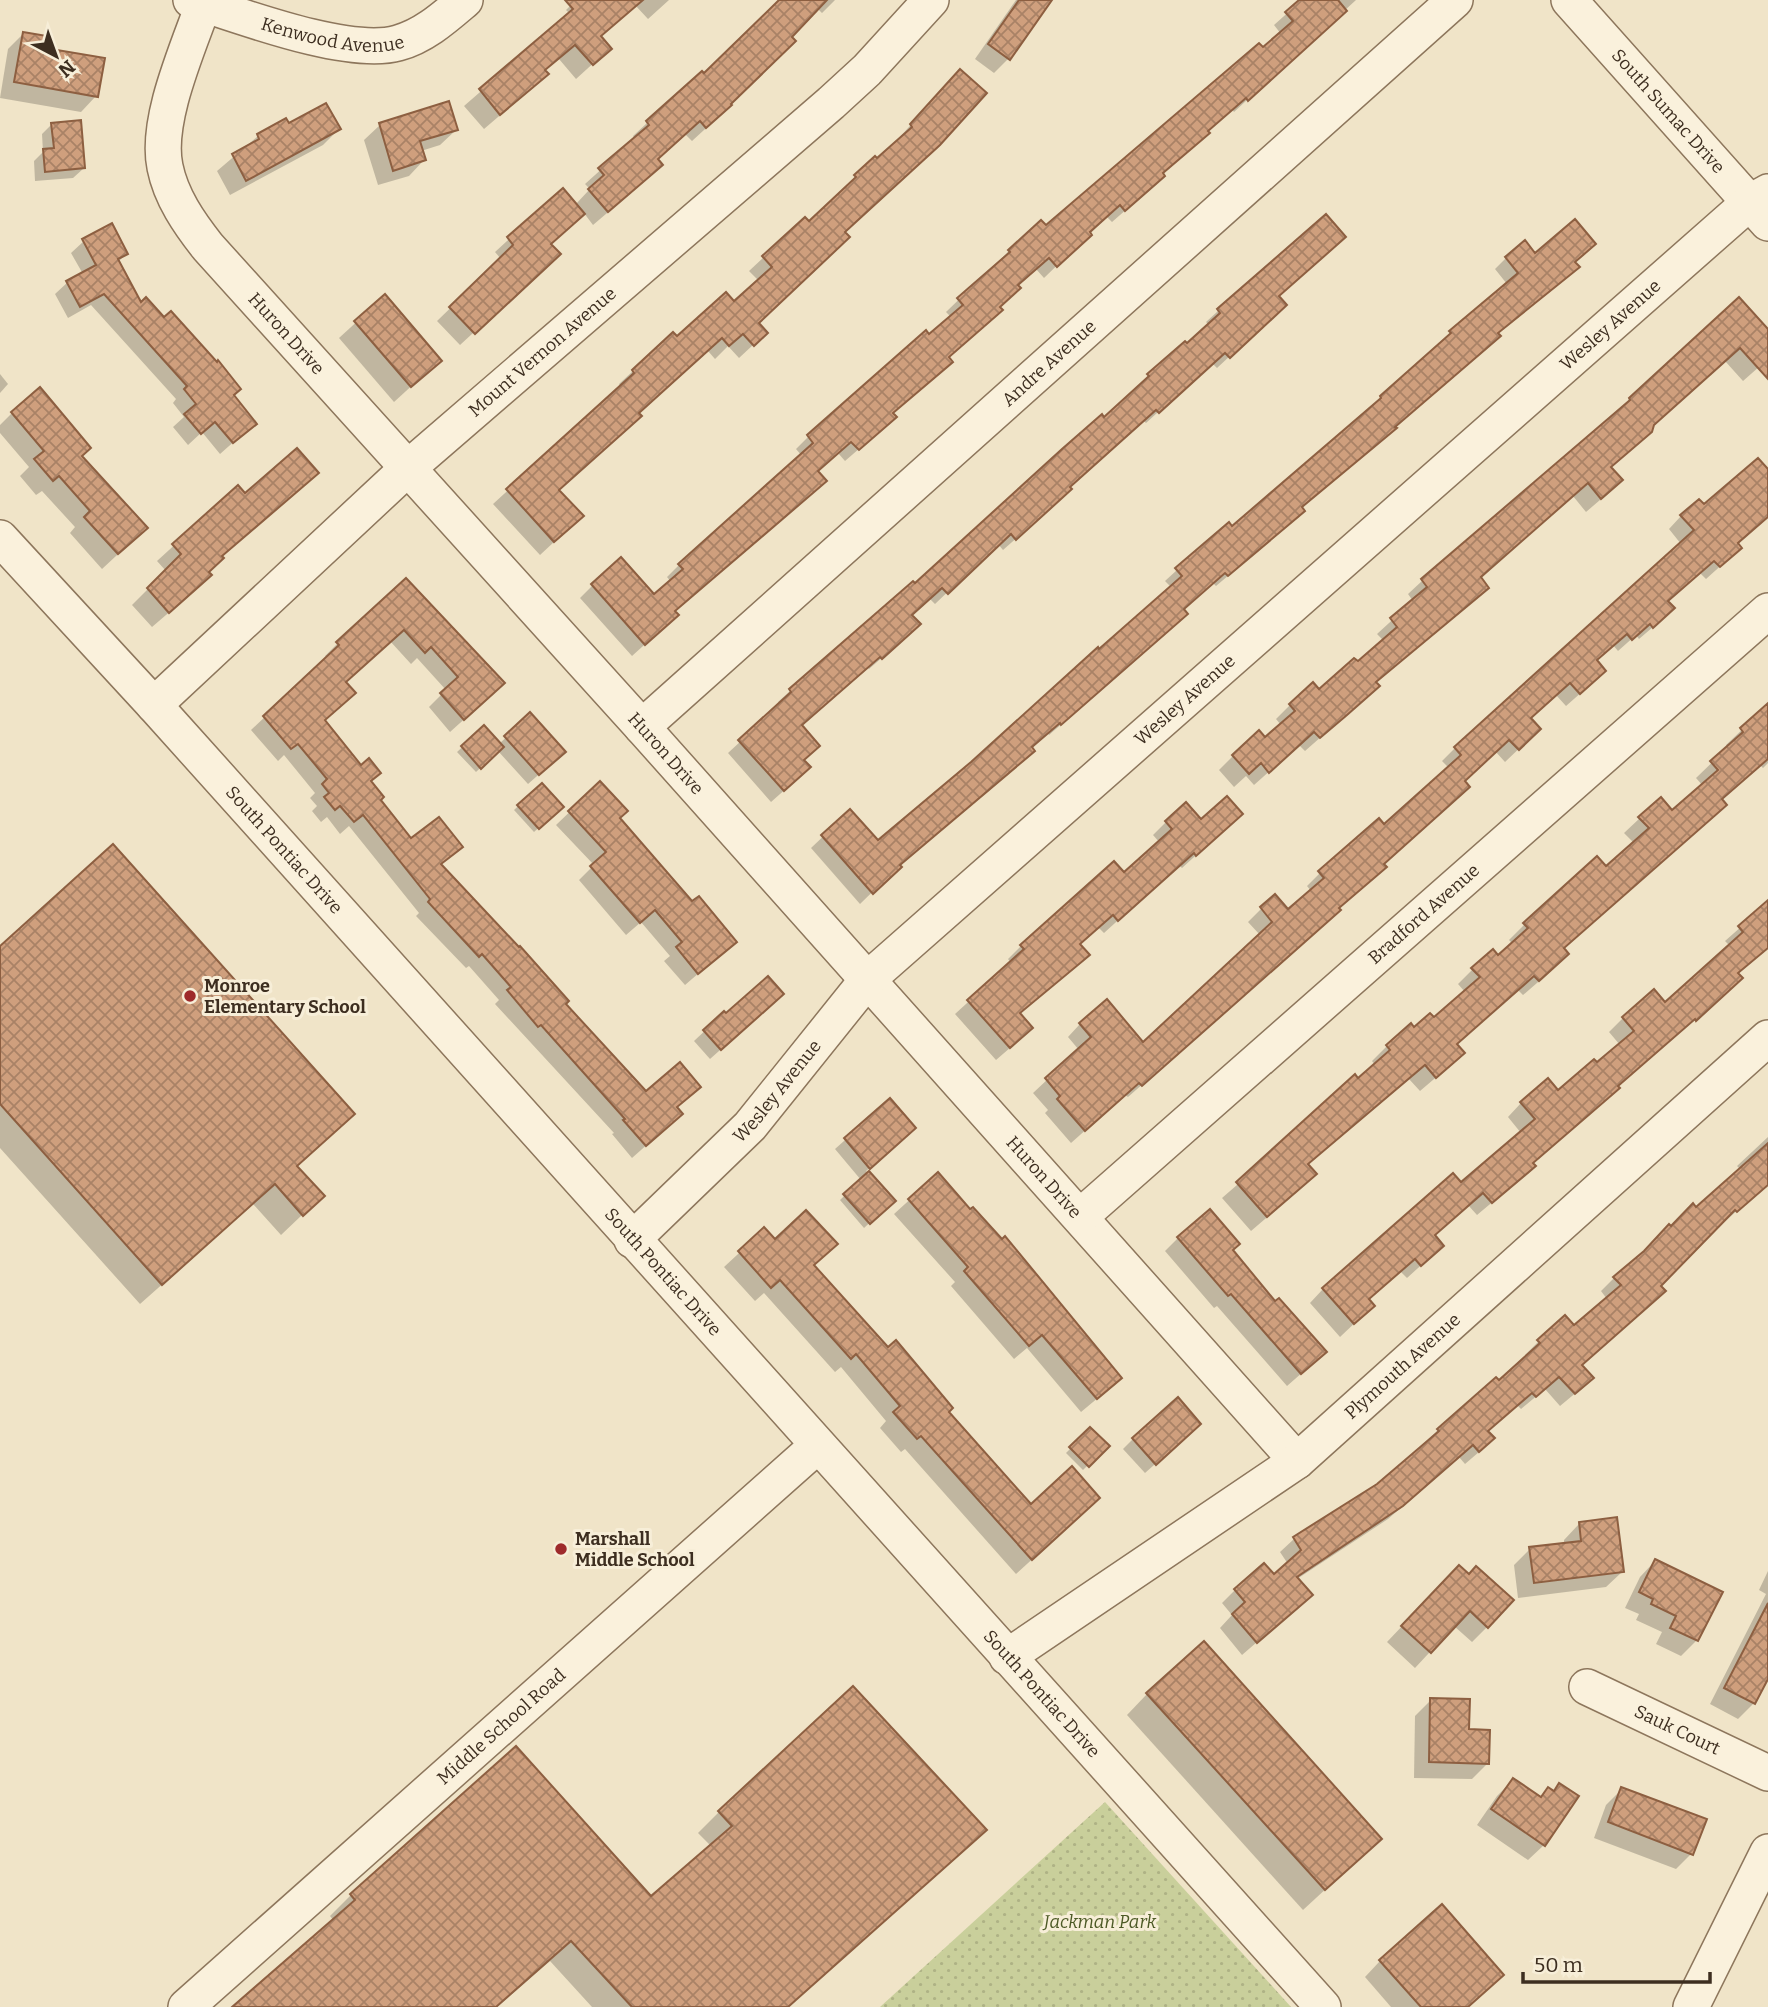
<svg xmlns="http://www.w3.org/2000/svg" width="1768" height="2007" viewBox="0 0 1768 2007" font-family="Bitter,serif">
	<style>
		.grass { fill: url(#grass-dots) }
		.shadow { fill: #0003 }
		.building { fill: url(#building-cross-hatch); stroke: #8d5f41; stroke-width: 2 }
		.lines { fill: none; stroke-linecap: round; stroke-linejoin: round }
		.minor-casing { stroke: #8d765c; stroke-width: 38 }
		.minor { stroke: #faf1dc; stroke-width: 35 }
		.poi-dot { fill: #9e2a2b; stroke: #f7eed8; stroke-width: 2.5 }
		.labels { text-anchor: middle; stroke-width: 6; stroke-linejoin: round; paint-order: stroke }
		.street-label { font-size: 18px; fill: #3d2e20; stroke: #f7eed8 }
		.poi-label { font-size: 18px; font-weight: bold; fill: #3d2e20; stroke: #f7eed8; text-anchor: start }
		.park-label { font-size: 18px; font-style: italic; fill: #4d5a26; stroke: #f7eed8 }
	</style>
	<defs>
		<pattern id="grass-dots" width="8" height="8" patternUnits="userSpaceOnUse" patternTransform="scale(1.75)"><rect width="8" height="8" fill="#c9cf9b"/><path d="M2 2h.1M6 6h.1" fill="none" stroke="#aeb285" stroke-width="1.8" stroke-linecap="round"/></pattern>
		<pattern id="building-cross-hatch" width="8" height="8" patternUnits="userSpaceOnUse" patternTransform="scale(1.75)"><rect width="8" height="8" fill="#cf9f7d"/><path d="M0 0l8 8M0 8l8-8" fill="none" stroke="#a98266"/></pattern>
	</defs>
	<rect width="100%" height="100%" fill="#f0e4c8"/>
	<path class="grass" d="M1105,1802L1291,2007H880Z"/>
	<g class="shadow">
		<path d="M576,0H669L648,19L635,5L600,37L609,49L576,79L559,59L544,71L547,74L531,89L484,129L464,106L570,14L566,10Z"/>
		<path d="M785,0H835L822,13L817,8L716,119L692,141L685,134L656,159L661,165L647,179L593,225L584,213L550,245L545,267L460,345L437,321L501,259L495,252L562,191L575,205L590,189L585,184L635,139L633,136L647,123L702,74L704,76Z"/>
		<path d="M1016,0H1050L1009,58L994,73L975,59Z"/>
		<path d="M1302,0H1356L1234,112L1232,109L1207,132L1195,145L1161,174L1151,188L1112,222L1107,217L1044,278L1036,269L1016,286L891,414L882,429L845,461L838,453L816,472L674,611L664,627L632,656L580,598L592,586L621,560L654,596L671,582L667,577L679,565L802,456L796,449L808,437L926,333L929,336L951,317L946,312L1009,251L1046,228L1262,50L1281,34L1274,25Z"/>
		<path d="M24,33L96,96L81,112L0,98L8,49Z"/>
		<path d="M947,85L757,323L766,333L739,358L728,346L715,359L708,351L637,414L557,491L568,529L540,555L493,504L621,387L619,384L633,371L677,339L734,304L759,281L749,271L805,219L809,223L875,158L877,161L900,141L898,139Z"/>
		<path d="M286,121L288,125L339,129L323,145L230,195L217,171L258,136Z"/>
		<path d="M52,124L84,168L73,178L35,181L34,161L43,152L42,134Z"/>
		<path d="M380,125L456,130L440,145L421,151L424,160L409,176L378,185L364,140Z"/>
		<path d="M1326,217L1278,297L1273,316L1217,368L1212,363L1146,423L1143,420L1068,487L1058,501L1003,550L998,544L935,604L930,599L910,615L907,636L869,669L867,667L801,726L803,760L797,779L771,802L728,753L780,705L778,702L790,691L913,583L915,586L1104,419L1149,375L1187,346L1209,325L1206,322L1218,311Z"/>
		<path d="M84,241L126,254L118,262L140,305L255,423L220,454L202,432L188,445L173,427L184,417L173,403L176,399L91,305L68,318L55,294L68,282L83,274L71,253Z"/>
		<path d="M1535,255L1497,334L1383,439L1300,508L1292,522L1216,586L1213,583L1182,610L1175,625L1049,735L1048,733L1030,748L1021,762L899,866L860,904L811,848L850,811L878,842L972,763L1171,587L1165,581L1177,570L1232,528L1370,409L1441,345L1439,343L1451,332L1507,284L1495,269L1506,258Z"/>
		<path d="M385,296L440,360L394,402L339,338Z"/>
		<path d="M1739,299L1768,332V359L1743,381L1725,361L1652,426L1610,468L1621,480L1607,494L1586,512L1573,496L1479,578L1487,588L1473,601L1375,683L1363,700L1305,751L1299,745L1254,785L1246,776L1234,787L1219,770L1233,756L1259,733L1265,739L1281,725L1276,719L1290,705L1319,691L1384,641L1377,634L1413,601L1408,594L1422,581L1616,414Z"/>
		<path d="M0,374L8,384L0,393Z"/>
		<path d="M12,413L81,456L130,543L102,569L70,533L75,527L42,491L36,495L20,476L29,467L0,433V425Z"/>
		<path d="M1768,471V517L1736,544L1726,561L1706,579L1700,573L1667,602L1660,621L1639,639L1636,635L1618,651L1613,645L1595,661L1591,684L1566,706L1556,695L1529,719L1526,742L1505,762L1495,751L1463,781L1382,864L1372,880L1338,909L1326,923L1128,1097L1125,1095L1071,1143L1045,1113L1048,1110L1033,1093L1079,1050L1068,1037L1080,1024L1143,1044L1260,935L1248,922L1261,909L1275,896L1288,911L1311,891L1307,886L1320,873L1383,826L1449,768L1442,761L1455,748L1681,544L1669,529L1681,516Z"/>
		<path d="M317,473L221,557L194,591L152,627L132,605L166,571L157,561L238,487L245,495Z"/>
		<path d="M406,581L490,696L450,732L429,707L446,690L417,658L411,664L390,641L345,683L323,721L370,782L379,800L411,841L460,847L440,866L646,1094L699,1087L676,1108L668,1126L632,1158L612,1134L614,1133L495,1004L499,1000L469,966L466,968L416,916L419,913L349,826L340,834L327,817L321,822L312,811L317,806L310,798L315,793L284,755L278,761L251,730L327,658L325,656L338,643Z"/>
		<path d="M1768,705V763L1763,768L1760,765L1720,800L1562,949L1552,970L1523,995L1518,990L1456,1045L1447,1068L1420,1091L1409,1079L1307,1165L1300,1189L1251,1231L1222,1198L1375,1065L1372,1061L1387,1046L1434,1020L1465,992L1458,984L1473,969L1498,957L1513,944L1509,940L1525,924L1605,868L1634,843L1624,833L1640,818L1672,813L1703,786L1696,778L1728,747L1726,745Z"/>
		<path d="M530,715L553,762L528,784L498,751L476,772L457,752L484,727L499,744Z"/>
		<path d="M600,783L618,818L692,903L735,942L685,985L664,961L670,956L641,922L626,935L579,880L594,865L556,825Z"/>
		<path d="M541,785L561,807L534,832L514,810Z"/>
		<path d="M1166,822H1201L1227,827L1182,868L1179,865L1104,933L1098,927L1079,945L1087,955L1019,1014L1018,1041L996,1060L955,1014L1011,963L1008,959L1021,946L1114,863L1124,874L1160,843L1153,835Z"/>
		<path d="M1768,903V948L1737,974L1727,992L1616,1087L1532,1164L1520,1179L1477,1215L1468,1205L1433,1236L1428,1259L1407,1278L1400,1271L1368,1300L1359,1319L1340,1337L1310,1303L1323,1289L1461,1184L1521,1133L1508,1117L1521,1103L1558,1093L1597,1065L1620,1045L1609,1032L1623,1018L1654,992L1665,1004L1730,946L1725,941Z"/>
		<path d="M0,949L353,1114L296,1167L322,1196L281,1235L253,1204L140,1304L0,1148Z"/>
		<path d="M772,1004L710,1059L694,1041L724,1013Z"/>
		<path d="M890,1100L904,1138L866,1171L893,1201L864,1228L840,1200L861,1180L835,1149Z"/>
		<path d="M1768,1137V1183L1722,1224L1721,1222L1580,1365L1578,1391L1560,1406L1545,1389L1521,1409L1517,1405L1487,1432L1479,1452L1465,1464L1459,1457L1388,1519L1297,1579L1311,1595L1242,1655L1220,1628L1232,1615L1222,1603L1235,1590L1273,1576L1288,1564L1280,1552L1294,1539L1378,1486L1438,1430L1498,1382L1527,1356L1525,1355L1539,1341L1574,1327L1607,1299L1601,1291L1614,1278L1741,1170L1737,1166Z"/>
		<path d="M938,1174L1105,1392L1081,1412L1027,1348L1014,1359L951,1286L955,1282L894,1214Z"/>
		<path d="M764,1230L775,1241L812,1266L1031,1506L1083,1513L1016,1574L905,1449L901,1452L880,1428L886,1421L841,1367L835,1372L764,1293L755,1301L724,1267Z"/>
		<path d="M1178,1238L1231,1251L1311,1365L1287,1386L1217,1306L1214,1308L1165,1251Z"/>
		<path d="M1090,1429L1107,1446L1083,1470L1066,1453Z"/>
		<path d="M1189,1434L1145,1473L1123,1449L1133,1439Z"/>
		<path d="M1579,1524L1622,1572L1606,1587L1518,1598L1514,1565L1530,1549L1564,1545V1540Z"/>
		<path d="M1655,1561L1697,1640L1681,1656L1656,1644L1662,1632L1636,1620L1639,1614L1625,1608L1640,1577Z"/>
		<path d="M1768,1571V1675L1754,1703L1738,1719L1710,1704L1766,1594L1759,1590Z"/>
		<path d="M1443,1583L1487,1627L1472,1642L1454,1626L1415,1668L1387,1642Z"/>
		<path d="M1147,1694L1380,1839L1303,1910L1127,1715Z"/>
		<path d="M1431,1700L1467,1731L1488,1763L1472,1779L1414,1778L1415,1716Z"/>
		<path d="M516,1749L651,1898L711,1846L698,1833L719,1812L985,1830L788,2007H592L550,1961L497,2007H234L334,1921L330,1916L351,1895Z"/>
		<path d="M1513,1780L1539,1798L1548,1789L1552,1792L1560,1785L1544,1845L1528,1860L1477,1825L1497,1796Z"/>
		<path d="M1622,1789L1691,1854L1676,1869L1594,1838L1606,1805Z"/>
		<path d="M1380,1961L1468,2007H1391L1365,1977Z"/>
	</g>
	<g class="building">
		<path d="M565,0H643L601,36L612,49L593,65L575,45L545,70L549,74L500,115L479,89L573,9Z"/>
		<path d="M779,0H827L792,37L796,41L731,104L732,105L706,128L700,121L658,159L663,165L608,212L588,189L604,175L598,168L649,125L646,121L702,71L704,73Z"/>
		<path d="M1019,0H1052L1010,60L988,44Z"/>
		<path d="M1299,0H1338L1347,11L1248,101L1246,98L1208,131L1210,133L1163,173L1165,176L1125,211L1120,205L1090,232L1092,235L1057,267L1049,258L1018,285L1021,288L1000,307L1003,310L949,357L953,362L893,413L897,417L859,450L851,442L818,471L827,481L675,611L679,615L645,645L591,584L621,557L654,594L683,569L678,564L813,443L807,435L926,330L929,334L963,305L957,298L1010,252L1008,250L1041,220L1046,225L1259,43L1263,47L1293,21L1285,12Z"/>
		<path d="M23,32L47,36L45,48L105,58L98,97L14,82Z"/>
		<path d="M960,69L987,93L940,145L845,232L850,237L759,323L768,333L754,346L743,334L729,346L722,338L639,413L642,416L559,490L584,516L554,542L506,489L634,373L632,370L673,332L677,336L726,292L734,301L772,267L762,256L805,217L809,221L856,177L854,175L875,156L877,158L912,127L910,124Z"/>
		<path d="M449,101L458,130L420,141L426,160L393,171L379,123Z"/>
		<path d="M326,103L341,129L246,181L232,154L259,139L257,134L286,118L289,123Z"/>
		<path d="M81,120L85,168L45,172L43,149L54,148L51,123Z"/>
		<path d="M563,188L585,214L551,244L561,254L475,334L449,307L513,245L507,237Z"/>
		<path d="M1326,214L1346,237L1279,296L1287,305L1230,358L1225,353L1159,413L1156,410L1070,487L1072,489L1016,540L1011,534L948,594L942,588L912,615L921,624L882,659L880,657L802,725L820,746L804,760L811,767L784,791L738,740L791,692L789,689L913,581L915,583L1062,449L1102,414L1104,417L1149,376L1147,374L1185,341L1187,343L1220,313L1217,309Z"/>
		<path d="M1575,219L1596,244L1575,262L1580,267L1498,333L1501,336L1395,427L1397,428L1302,507L1305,511L1228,576L1225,573L1184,609L1188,614L1061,725L1060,723L1032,747L1035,751L900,865L902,867L873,894L821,835L850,809L878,840L971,762L1098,647L1099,649L1182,576L1175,568L1229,522L1232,526L1381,398L1380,396L1451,333L1449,331L1518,273L1505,257L1525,240L1535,253Z"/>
		<path d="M112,223L128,254L118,259L141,302L146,297L164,317L171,311L217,362L218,360L241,389L234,395L257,424L233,443L215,422L201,434L184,414L196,404L184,389L187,386L104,294L80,307L66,281L96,265L82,239Z"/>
		<path d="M385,294L442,361L411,387L354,321Z"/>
		<path d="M1739,297L1768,329V379L1740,348L1654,425L1652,432L1611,467L1623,480L1601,499L1588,483L1481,577L1489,588L1376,682L1380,686L1347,715L1320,738L1314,732L1269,773L1261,763L1249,774L1232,755L1259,730L1265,737L1295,711L1289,704L1313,682L1319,689L1354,658L1358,661L1397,627L1390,618L1427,587L1421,579L1630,400L1629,398Z"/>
		<path d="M40,387L91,448L82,456L148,528L118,554L84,517L90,511L59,476L53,481L34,459L44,451L11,412Z"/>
		<path d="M297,448L319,473L222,556L224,558L209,572L212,575L169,613L147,588L181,554L172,544L238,485L245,493Z"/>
		<path d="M1758,458L1768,469V517L1738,543L1742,548L1720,567L1714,561L1668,601L1675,608L1653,628L1650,624L1632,640L1627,634L1597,660L1606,671L1580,694L1570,683L1531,718L1541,729L1519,750L1509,740L1465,781L1470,787L1384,864L1387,867L1339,908L1341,910L1142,1086L1139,1083L1085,1131L1057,1099L1060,1096L1045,1078L1091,1037L1079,1023L1107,999L1143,1042L1272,922L1260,907L1275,894L1288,909L1324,878L1318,871L1379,818L1384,824L1461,755L1454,747L1694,530L1680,515L1699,499L1704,504Z"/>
		<path d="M406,578L505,683L464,720L440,693L458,677L431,647L425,653L404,630L346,682L356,693L325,720L361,765L369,758L381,773L371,781L384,797L381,800L411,838L439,817L463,847L441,864L519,947L520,946L569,1001L566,1004L646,1091L680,1062L701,1087L677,1107L683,1114L646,1146L623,1120L625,1119L541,1025L538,1027L507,990L511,987L482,954L479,957L428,902L430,899L363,815L354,822L340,806L335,810L324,797L329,793L322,784L327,779L298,744L291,749L263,716L339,645L336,642Z"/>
		<path d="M1768,703V759L1722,799L1727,805L1564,948L1569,954L1539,981L1534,976L1457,1044L1465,1053L1436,1078L1425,1065L1308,1164L1317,1174L1267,1217L1236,1182L1355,1074L1358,1078L1390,1050L1386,1045L1411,1023L1414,1027L1430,1013L1434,1017L1480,977L1471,968L1493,949L1498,955L1528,928L1523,923L1597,856L1606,866L1649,828L1638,817L1661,797L1672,810L1718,770L1710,761L1743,732L1740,728Z"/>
		<path d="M530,712L566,752L539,775L504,736Z"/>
		<path d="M484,725L504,747L481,769L461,746Z"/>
		<path d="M600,781L628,811L620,818L692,901L699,896L737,942L698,974L676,947L682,942L655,910L640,923L590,866L606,852L568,811Z"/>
		<path d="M542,783L564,807L539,829L517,805Z"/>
		<path d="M1227,796L1243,814L1196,856L1194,853L1118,921L1113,915L1080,944L1090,955L1020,1013L1033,1028L1010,1048L967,1000L1024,949L1020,945L1114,861L1124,872L1172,829L1165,821L1186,802L1201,819Z"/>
		<path d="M113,844L355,1114L297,1166L325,1196L303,1216L275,1184L162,1285L0,1104V946Z"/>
		<path d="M1768,900V948L1738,973L1743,978L1696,1021L1695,1019L1618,1086L1620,1088L1533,1163L1536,1166L1492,1203L1483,1193L1435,1235L1444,1246L1421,1266L1415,1259L1369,1299L1375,1306L1354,1324L1322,1288L1453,1173L1461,1182L1535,1119L1520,1102L1548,1078L1558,1090L1594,1059L1597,1062L1634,1031L1622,1017L1654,989L1665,1002L1743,932L1738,926Z"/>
		<path d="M768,976L784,994L721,1050L703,1030L724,1011L726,1013Z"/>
		<path d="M890,1098L916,1128L870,1169L844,1138Z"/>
		<path d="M1768,1143V1185L1737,1212L1735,1210L1661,1286L1666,1291L1582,1365L1594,1378L1575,1394L1559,1377L1536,1397L1532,1393L1488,1431L1495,1438L1479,1452L1473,1445L1403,1506L1297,1577L1313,1595L1257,1643L1232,1614L1245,1602L1234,1589L1264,1563L1274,1574L1301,1550L1293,1537L1377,1484L1439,1431L1437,1429L1496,1377L1499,1380L1540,1343L1537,1340L1565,1315L1574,1325L1621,1285L1613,1277L1644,1251L1669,1224L1671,1226L1693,1203L1696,1207Z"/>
		<path d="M869,1171L896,1201L870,1224L843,1194Z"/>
		<path d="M938,1172L970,1209L973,1207L1002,1239L1005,1236L1122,1378L1097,1399L1042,1335L1029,1346L964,1271L968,1267L908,1199Z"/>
		<path d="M1210,1209L1240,1244L1233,1250L1275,1301L1279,1298L1327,1352L1301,1374L1231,1294L1228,1296L1177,1237Z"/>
		<path d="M806,1210L838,1244L814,1265L888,1347L896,1340L953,1408L949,1412L1031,1504L1072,1466L1100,1498L1032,1560L921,1436L917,1439L893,1412L900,1406L856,1354L851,1359L780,1280L771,1288L738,1251L764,1227L775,1239Z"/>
		<path d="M1178,1397L1201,1424L1156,1465L1132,1438Z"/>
		<path d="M1090,1427L1110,1446L1089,1467L1069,1447Z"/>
		<path d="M1617,1517L1624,1572L1534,1583L1529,1547L1581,1541L1579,1522Z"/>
		<path d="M1655,1559L1723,1592L1698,1641L1670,1628L1676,1616L1651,1604L1653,1599L1639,1592Z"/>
		<path d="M1459,1565L1469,1574L1476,1566L1514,1600L1488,1628L1470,1611L1431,1653L1401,1626Z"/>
		<path d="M1768,1603V1679L1755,1704L1724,1688Z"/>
		<path d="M1204,1641L1382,1839L1325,1890L1146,1693Z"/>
		<path d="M853,1686L987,1830L788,2007H632L571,1941L496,2007H232L355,1900L350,1894L516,1746L651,1896L732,1826L718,1811Z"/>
		<path d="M1430,1698L1470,1699L1469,1729L1490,1730L1489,1764L1429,1762Z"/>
		<path d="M1513,1778L1541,1797L1548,1787L1554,1791L1559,1783L1579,1796L1545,1846L1491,1809Z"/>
		<path d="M1621,1787L1707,1819L1693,1855L1608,1822Z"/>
		<path d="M1442,1904L1504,1975L1468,2007H1421L1379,1960Z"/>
	</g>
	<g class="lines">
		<g class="minor-casing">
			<g id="minor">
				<path id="s1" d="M191,0C241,16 349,57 398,43C424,36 445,17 465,0"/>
				<path id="s2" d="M205,0C189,46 155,120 165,167C171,197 189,223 208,247L642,727L1297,1461"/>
				<path id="s3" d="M1569,0L1768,223"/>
				<path id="s4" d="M0,538L154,705L1323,2007"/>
				<path id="s5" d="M154,705L408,468L831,103L867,70L931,0"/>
				<path id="s6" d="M642,727L1455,0"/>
				<path id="s7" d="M1081,1216L1768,611"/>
				<path id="s8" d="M632,1240L750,1126L868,979L1750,202L1768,192"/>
				<path id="s9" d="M1007,1657L1297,1461L1768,1038"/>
				<path id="s10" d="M1587,1687L1768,1773"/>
				<path id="s11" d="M186,2007L817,1446"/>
				<path d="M1691,2007L1768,1852"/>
			</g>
		</g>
		<use href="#minor" class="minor"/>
	</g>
	<g class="poi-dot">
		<circle cx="190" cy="996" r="7"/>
		<circle cx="561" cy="1549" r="7"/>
	</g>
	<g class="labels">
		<g class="street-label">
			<text dy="6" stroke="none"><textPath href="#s1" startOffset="147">Kenwood Avenue</textPath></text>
			<text dy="6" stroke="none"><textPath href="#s3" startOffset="149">South Sumac Drive</textPath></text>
			<text dy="6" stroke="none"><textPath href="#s8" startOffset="1342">Wesley Avenue</textPath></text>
			<text dy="6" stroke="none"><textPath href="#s2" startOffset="382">Huron Drive</textPath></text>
			<text dy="6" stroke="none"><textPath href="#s5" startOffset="525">Mount Vernon Avenue</textPath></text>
			<text dy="6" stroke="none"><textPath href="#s6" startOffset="546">Andre Avenue</textPath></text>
			<text dy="6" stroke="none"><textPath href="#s8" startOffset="775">Wesley Avenue</textPath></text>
			<text dy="6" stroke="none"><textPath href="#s2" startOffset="948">Huron Drive</textPath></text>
			<text dy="6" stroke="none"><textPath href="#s4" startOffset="422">South Pontiac Drive</textPath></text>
			<text dy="6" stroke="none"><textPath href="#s7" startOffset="457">Bradford Avenue</textPath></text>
			<text dy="6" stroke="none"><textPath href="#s8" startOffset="208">Wesley Avenue</textPath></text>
			<text dy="6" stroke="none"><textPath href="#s2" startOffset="1516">Huron Drive</textPath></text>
			<text dy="6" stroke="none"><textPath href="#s4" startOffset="989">South Pontiac Drive</textPath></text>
			<text dy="6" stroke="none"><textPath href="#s9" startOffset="492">Plymouth Avenue</textPath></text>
			<text dy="6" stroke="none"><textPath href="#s4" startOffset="1556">South Pontiac Drive</textPath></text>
			<text dy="6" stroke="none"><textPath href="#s11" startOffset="422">Middle School Road</textPath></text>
			<text dy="6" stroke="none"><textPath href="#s10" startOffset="100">Sauk Court</textPath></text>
		</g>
		<g class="poi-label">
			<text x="204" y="992">Monroe<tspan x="204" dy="21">Elementary School</tspan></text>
			<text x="575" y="1545">Marshall<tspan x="575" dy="21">Middle School</tspan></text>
		</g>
		<g class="park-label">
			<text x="1100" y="1928">Jackman Park</text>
		</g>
	</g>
	<g transform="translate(56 56) rotate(139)" stroke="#f7eed8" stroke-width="5" paint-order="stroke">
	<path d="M0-5L12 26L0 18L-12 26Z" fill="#3d2e20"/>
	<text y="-10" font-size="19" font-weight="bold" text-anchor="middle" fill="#3d2e20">N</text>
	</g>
	<path d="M1523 1972v10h187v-10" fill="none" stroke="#3d2e20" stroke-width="3.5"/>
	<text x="1534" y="1972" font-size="21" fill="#3d2e20" stroke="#f7eed8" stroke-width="5" paint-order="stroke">50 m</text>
</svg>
